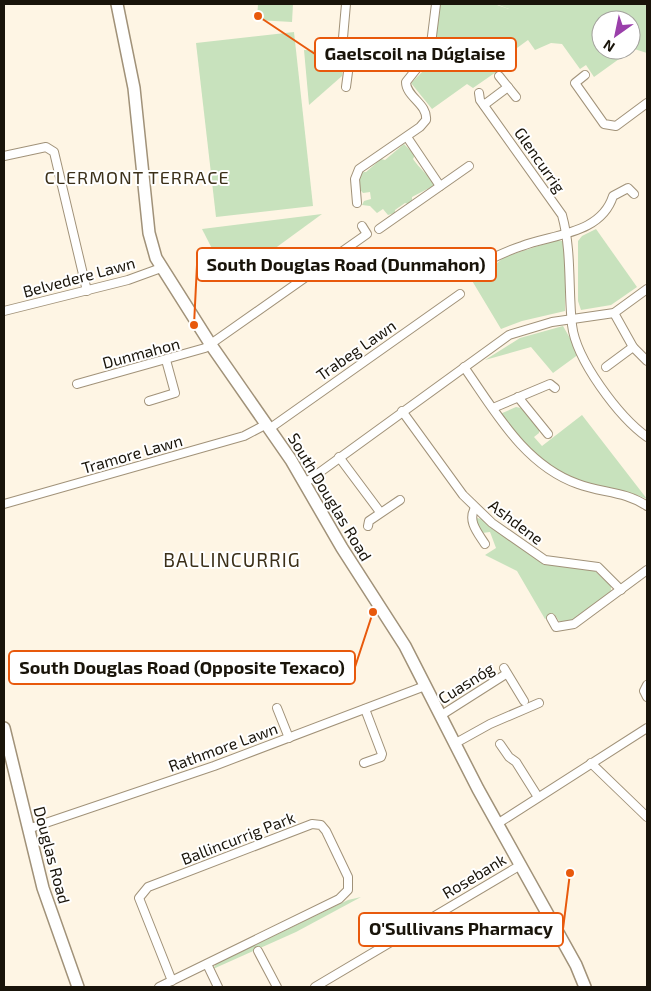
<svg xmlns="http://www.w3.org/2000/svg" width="651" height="991" viewBox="0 0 651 991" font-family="'Exo 2',sans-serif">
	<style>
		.green { fill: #c8e2bd }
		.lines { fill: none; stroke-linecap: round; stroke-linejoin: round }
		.street-casing { stroke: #a19279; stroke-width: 10 }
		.secondary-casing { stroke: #a19279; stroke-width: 14 }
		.street { stroke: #fff; stroke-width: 8 }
		.secondary { stroke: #fff; stroke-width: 11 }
		.labels { text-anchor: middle; stroke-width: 4; stroke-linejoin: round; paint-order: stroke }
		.street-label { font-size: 16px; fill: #19140a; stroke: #fff }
		.neighbourhood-label { font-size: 18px; letter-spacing: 1px; fill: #3c3019; stroke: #fff }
		.quarter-label { font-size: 19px; letter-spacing: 1px; fill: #3c3019; stroke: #fff }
		.leader { fill: none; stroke: #e8590c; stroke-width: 2 }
		.callout-dot { fill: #e8590c; stroke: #fff; stroke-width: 2 }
		.callout { fill: #fff; stroke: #e8590c; stroke-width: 2 }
		.callout-label { font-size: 18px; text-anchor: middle; font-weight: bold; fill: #19140a }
	</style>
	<rect width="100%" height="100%" fill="#fef5e4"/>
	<g class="green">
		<path d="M258,4H293L292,22L257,20Z"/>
		<path d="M440,4H494L509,9L496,4H647V53L631,48V20H601V50H626V54L594,77L586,65L580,69L562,44L551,43L535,50L528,40L495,64L499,70L473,88L467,84L432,109L411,83L425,69L435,51Z"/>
		<path d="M294,32L313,206L216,217L196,43Z"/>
		<path d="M304,50L335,51L338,53L343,69L342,76L309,105Z"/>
		<path d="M404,144L415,155L413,159C420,169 427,174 433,182V186L412,197V201L408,204L405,203L395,210V213L388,215L383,209L377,213L370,206L362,205L364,201L371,199L370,192L363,193C357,187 359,179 362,172H366L381,159L385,160Z"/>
		<path d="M322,214L229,282L202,229Z"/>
		<path d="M596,229L637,287L611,305L581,310L578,301V241L582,236Z"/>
		<path d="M557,240L562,241L565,246V311L522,321L501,329L471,279L461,270L465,267L470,274L479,273L486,278L496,272L495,265L504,257Z"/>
		<path d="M563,326L579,354L553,373L531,347L485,360L520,338Z"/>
		<path d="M516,407L521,408L539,430V433L534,437L542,446L582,415L647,499C627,490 608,488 587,483C552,475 522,441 500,414Z"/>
		<path d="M477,518L482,519L543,563L595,571L611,586V591L568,623L559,621L554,614L545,619L517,571L485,555L496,548L490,532L482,533L476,522Z"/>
		<path d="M361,897L296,932L213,969L216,964L348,900Z"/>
	</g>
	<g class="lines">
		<g class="street-casing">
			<g id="street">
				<path d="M346,4L342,49L348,72L346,87"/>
				<path d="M585,75L575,83L604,124L616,126L647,103"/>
				<path d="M499,76L516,97"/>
				<path d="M479,93L480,100L562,215C572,251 568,288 572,325C576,360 619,417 647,437"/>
				<path d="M484,105L508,87"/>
				<path d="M407,137L440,186"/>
				<path d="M4,156L46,147L54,152L87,291"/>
				<path d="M357,203L355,179L359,169L420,127L426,120C428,104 406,97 406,82L430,52L436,4"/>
				<path d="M379,229L469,166"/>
				<path d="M469,271C486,261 503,252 522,246C554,234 601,234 613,196L628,188L634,194"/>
				<path d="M4,311L128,280L161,268"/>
				<path d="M614,313L633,347L647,361"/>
				<path d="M464,367C495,411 524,465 578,484C602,493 625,491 647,506"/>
				<path d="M606,367L633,347"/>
				<path d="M77,384L205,348L367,234L362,226"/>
				<path d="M518,397L548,434"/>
				<path d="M149,401L175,393L166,360"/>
				<path d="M493,408L550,384L555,388"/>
				<path d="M402,411L463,495L492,523L545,560L598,567L621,590"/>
				<path d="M269,429L460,294"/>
				<path d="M339,457L380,512"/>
				<path d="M305,483L509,335L552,322L614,313L647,289"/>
				<path d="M4,504L244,436L265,425"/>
				<path d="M475,508C467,521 478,533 485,544"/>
				<path d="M368,526L369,521L400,500"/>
				<path d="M551,618L556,627L574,624L647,570"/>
				<path d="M504,668L524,701"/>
				<path d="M647,685L644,691L647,697"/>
				<path d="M277,708L289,738"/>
				<path d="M440,716L506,674"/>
				<path d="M454,744L490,724L539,703"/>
				<path d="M500,744L509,757L516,762L538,797"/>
				<path d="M364,763L381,757L382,754L365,709"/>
				<path d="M591,763L647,817"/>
				<path d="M497,824L647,728"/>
				<path d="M28,829L214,766L425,686"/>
				<path d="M258,951L277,987"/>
				<path d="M207,964L218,987"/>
				<path d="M159,987L339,899L348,890V877L326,831L321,825L312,824L148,887L139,898L172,981"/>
				<path d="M315,987L519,866"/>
			</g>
		</g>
		<g class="secondary-casing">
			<g id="secondary">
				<path d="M117,4L134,88L149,233L156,258L211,345L291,460L342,548L405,646L478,789L576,965L585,987"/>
				<path d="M4,728L43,888L78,987"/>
			</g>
		</g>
		<use href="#street" class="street"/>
		<use href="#secondary" class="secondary"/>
	</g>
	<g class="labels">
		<g class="street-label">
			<text transform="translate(540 160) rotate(55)" y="6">Glencurrig</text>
			<text transform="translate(79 277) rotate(-15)" y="6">Belvedere Lawn</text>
			<text transform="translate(356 350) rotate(-35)" y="6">Trabeg Lawn</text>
			<text transform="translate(141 353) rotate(-15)" y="6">Dunmahon</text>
			<text transform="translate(132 454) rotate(-16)" y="6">Tramore Lawn</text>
			<text transform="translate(330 497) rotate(59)" y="6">South Douglas Road</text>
			<text transform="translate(516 522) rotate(37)" y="6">Ashdene</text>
			<text transform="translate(466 683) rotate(-32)" y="6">Cuasnóg</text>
			<text transform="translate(223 747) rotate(-20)" y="6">Rathmore Lawn</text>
			<text transform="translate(238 838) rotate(-21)" y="6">Ballincurrig Park</text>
			<text transform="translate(52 855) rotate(75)" y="6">Douglas Road</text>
			<text transform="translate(474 876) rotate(-31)" y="6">Rosebank</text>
		</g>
		<g class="neighbourhood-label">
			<text x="137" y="184">CLERMONT TERRACE</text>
		</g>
		<g class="quarter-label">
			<text x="232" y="567">BALLINCURRIG</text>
		</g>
	</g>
	<path class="leader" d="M258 16L315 54M194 325L197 265M373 612L355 667M570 873L563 929"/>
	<g class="callout-dot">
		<circle cx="258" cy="16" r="5"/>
		<circle cx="194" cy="325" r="5"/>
		<circle cx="373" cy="612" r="5"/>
		<circle cx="570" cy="873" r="5"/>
	</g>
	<g class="callout">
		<rect x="315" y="38" width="201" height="33" rx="5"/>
		<rect x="197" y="248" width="299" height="33" rx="5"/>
		<rect x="9" y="651" width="346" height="33" rx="5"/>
		<rect x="359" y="913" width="204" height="33" rx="5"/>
	</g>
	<g class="callout-label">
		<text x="415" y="60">Gaelscoil na Dúglaise</text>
		<text x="346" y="271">South Douglas Road (Dunmahon)</text>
		<text x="182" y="674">South Douglas Road (Opposite Texaco)</text>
		<text x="461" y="935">O'Sullivans Pharmacy</text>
	</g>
	<rect width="651" height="991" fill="none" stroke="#19140a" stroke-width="10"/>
	<g transform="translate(616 35) rotate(213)"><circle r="24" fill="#ffffff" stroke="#a3a19d"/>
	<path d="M0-4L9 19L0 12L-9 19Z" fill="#9a3faa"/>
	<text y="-8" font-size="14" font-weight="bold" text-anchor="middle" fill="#19140a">N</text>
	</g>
</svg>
